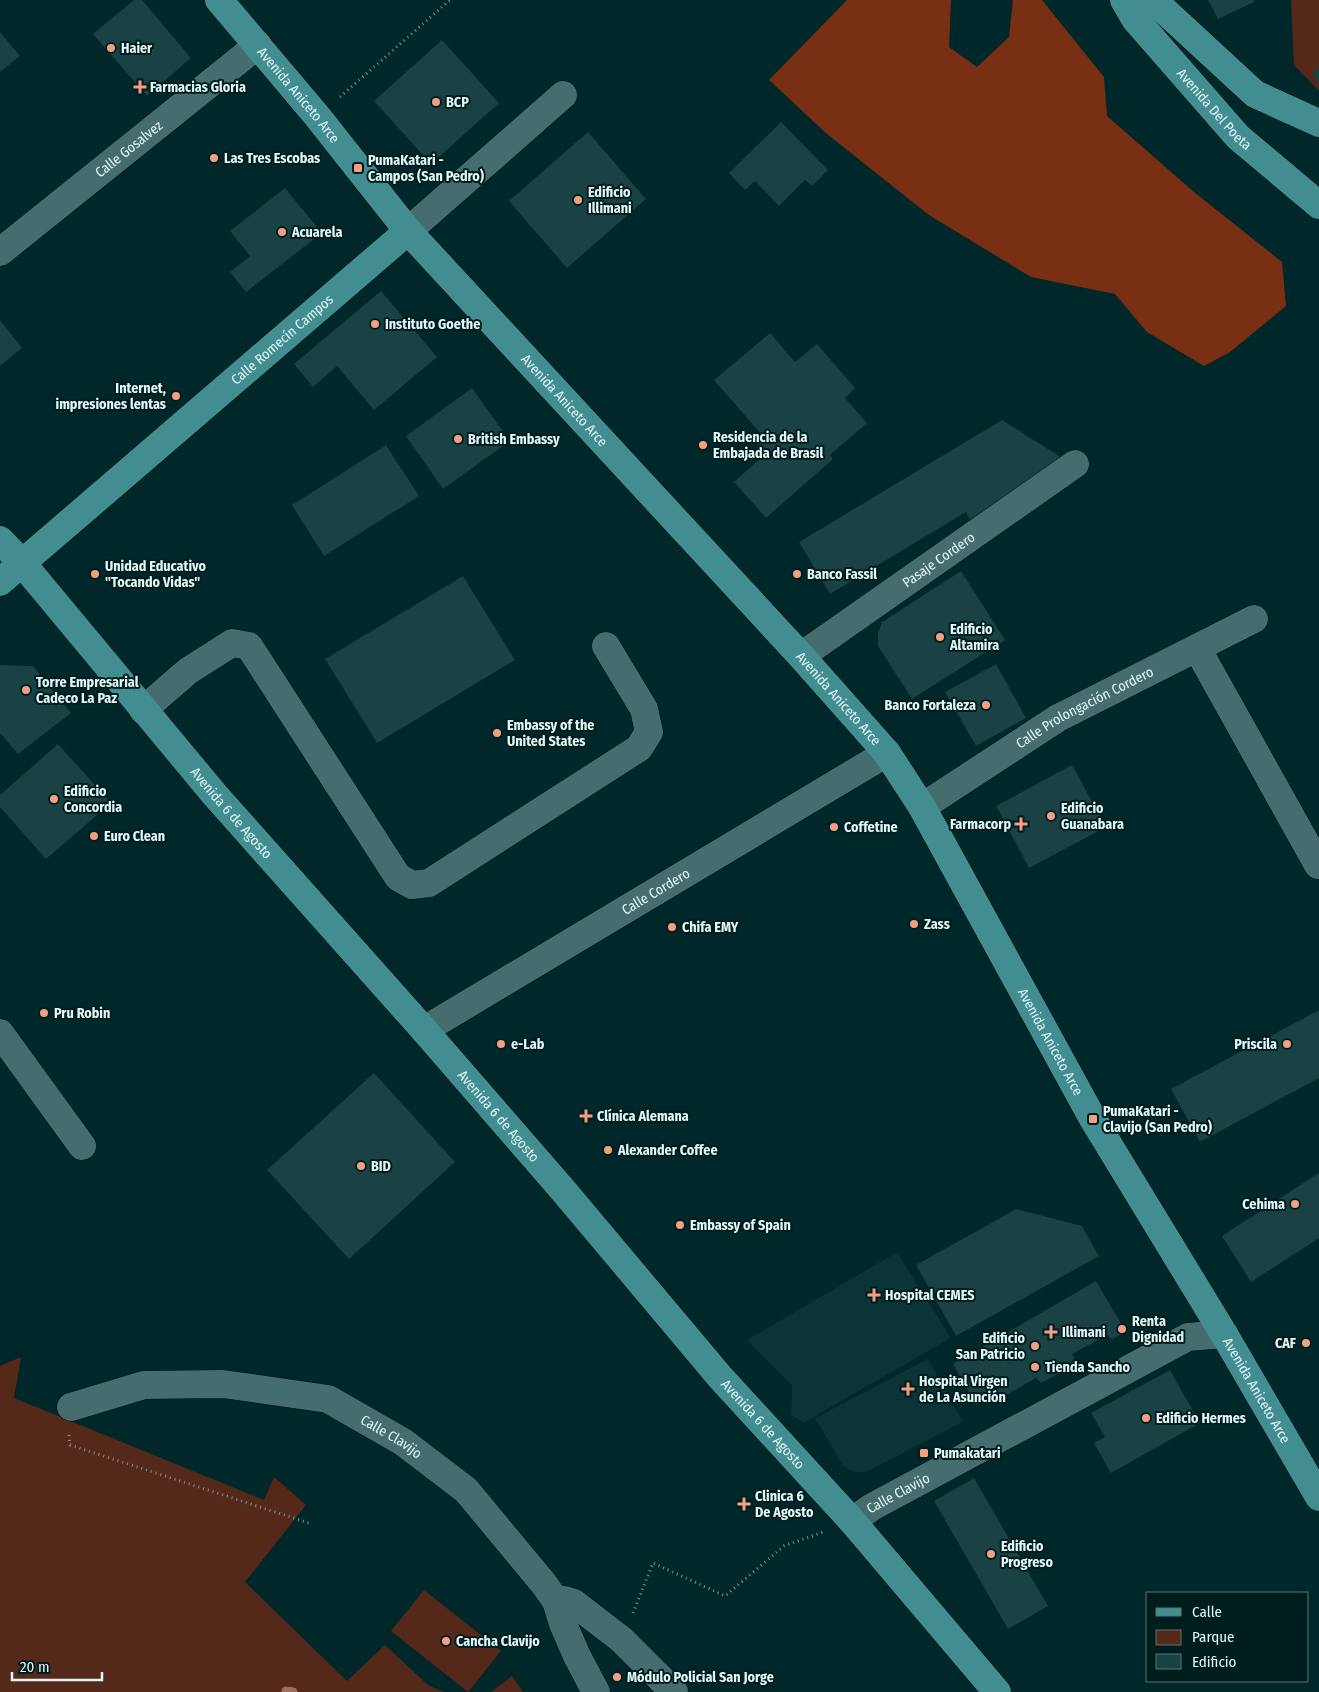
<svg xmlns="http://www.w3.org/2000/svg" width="1319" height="1692" viewBox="0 0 1319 1692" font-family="'Fira Sans Condensed',sans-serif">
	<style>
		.built { fill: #0b3436 }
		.green { fill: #542919 }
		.forest { fill: #792f14 }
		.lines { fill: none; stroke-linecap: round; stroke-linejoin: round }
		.stream { stroke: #9d705d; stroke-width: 9 }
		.building { fill: #1a4143 }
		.minor-casing { stroke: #000e0f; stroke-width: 29 }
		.major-casing { stroke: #000e0f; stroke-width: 29 }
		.path { stroke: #779596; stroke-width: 3; stroke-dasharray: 1 4; stroke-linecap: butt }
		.minor { stroke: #456d6e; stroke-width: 28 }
		.major { stroke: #418d90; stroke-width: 28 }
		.poi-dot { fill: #f39f83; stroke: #001d1e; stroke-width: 2 }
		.labels { text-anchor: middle; stroke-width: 4; stroke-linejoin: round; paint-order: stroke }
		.poi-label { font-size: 14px; font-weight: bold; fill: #e2f8f8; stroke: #001d1e; text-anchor: start }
		.street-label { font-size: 14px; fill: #e2f8f8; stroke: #001d1e }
	</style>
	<rect width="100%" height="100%" fill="#002729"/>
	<g class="built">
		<path d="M897,1252L951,1338L803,1423L791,1414L792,1386L747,1340Z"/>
		<path d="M928,1359L963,1422L866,1472H854L843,1466L815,1418Z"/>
	</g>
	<g class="green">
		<path d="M1291,0H1319V91L1294,65Z"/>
		<path d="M21,1357L14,1398L264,1500L274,1477L306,1505L245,1582L347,1681L385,1645L428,1685L444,1692H0V1366Z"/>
		<path d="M424,1590L501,1651L468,1692L391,1631Z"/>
		<path d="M512,1676L523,1692H491Z"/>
	</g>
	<path class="forest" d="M847,0H951L949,47L977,67L1009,37L1013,0H1042L1104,77L1107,116L1194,192L1282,262L1286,306L1230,352L1204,366L1147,332L1115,294L1031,277L929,215L827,134L769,80Z"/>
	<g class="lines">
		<path class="stream" d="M286,1691L293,1692"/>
	</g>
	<g class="building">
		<path d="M134,0H142L191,58L147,96L93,34Z"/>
		<path d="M1208,0H1253L1254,2L1218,19Z"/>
		<path d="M0,32L20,56L0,72Z"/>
		<path d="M442,40L499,103L431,164L374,101Z"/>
		<path d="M1319,68V83L1312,73Z"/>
		<path d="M781,122L828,170L812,186L805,180L779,206L755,181L745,190L729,173Z"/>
		<path d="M588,132L646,199L567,268L509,201Z"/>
		<path d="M285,188L322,233L246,292L230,272L250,256L230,231Z"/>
		<path d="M381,291L437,357L374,410L337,366L313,387L294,364Z"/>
		<path d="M0,320L22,348L0,366Z"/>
		<path d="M770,333L795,362L817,344L855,388L845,398L867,423L830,455L833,459L766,518L734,482L765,454L758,449L757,440L761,434L714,380Z"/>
		<path d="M472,388L510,441L443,489L406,436Z"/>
		<path d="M1002,420L1070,463L971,522L966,512L830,594L799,542Z"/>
		<path d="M386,445L419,496L324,556L292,505Z"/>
		<path d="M961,571L1005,640L912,699L878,646V633L882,622Z"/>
		<path d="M463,576L515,660L377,743L325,659Z"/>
		<path d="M996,664L1026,718L976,746L945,692Z"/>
		<path d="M0,665L33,666L71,713L18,754L0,733Z"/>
		<path d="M58,744L111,803L46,859L0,807V795Z"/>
		<path d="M1072,765L1106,827L1029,868L996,806Z"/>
		<path d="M1319,1010V1078L1200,1142L1171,1089Z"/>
		<path d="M374,1073L455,1162L349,1259L267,1170Z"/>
		<path d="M1319,1173V1238L1251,1282L1222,1236Z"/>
		<path d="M1016,1209L1082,1226L1099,1256L956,1336L916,1265Z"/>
		<path d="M1096,1281L1126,1332L1112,1339L1107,1335L1072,1354L1078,1363L1041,1383L1036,1378L991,1404L988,1399L976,1405L953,1364Z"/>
		<path d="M1170,1370L1200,1423L1111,1473L1094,1443L1105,1437L1091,1413Z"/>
		<path d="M974,1478L1048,1606L1008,1629L934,1501Z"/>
	</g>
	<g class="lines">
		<g class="minor-casing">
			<g id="minor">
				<path d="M408,231L563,95"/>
				<path id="s1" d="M0,252L258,45"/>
				<path d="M1197,648L1318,865"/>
				<path id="s2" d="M801,656L1075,464"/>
				<path d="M143,710L188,671L232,643L249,646L398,877L412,885L429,883L639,748L649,732L644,709L606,646"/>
				<path id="s3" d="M922,807L1058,718L1254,619"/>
				<path id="s4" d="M424,1030L887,753"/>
				<path d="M0,1033L82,1146"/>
				<path id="s5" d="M71,1407L144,1385L223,1384L328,1399L403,1442L466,1490L544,1584L556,1601L563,1624L577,1656L596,1692"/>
				<path id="s6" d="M852,1521L872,1507L1188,1337L1224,1334"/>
				<path d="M556,1601L564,1600L574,1603L622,1640L674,1692"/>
			</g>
		</g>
		<g class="major-casing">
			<g id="major">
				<path id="s7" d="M219,0L317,116L408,231L801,656L887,753L922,807L1093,1119L1224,1334L1319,1497"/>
				<path id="s8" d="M1124,0L1135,19L1238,137L1319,205"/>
				<path d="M1153,0L1255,94L1319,123"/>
				<path id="s9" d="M0,540L22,563L215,795L424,1030L562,1189L720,1377L852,1521L997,1692"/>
				<path id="s10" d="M0,582L408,231"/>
			</g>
		</g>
		<g class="path">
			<path d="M340,97L450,0"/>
			<path d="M69,1435L70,1445L312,1524"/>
			<path d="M633,1613L653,1563L725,1596L784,1546L823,1532"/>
		</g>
		<use href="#minor" class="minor"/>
		<use href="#major" class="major"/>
	</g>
	<g class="poi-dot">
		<circle cx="111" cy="48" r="5"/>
		<path d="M137.5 79.5h5v5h5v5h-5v5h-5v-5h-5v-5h5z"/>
		<circle cx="436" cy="102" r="5"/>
		<circle cx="214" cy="158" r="5"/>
		<rect x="353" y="163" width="10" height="10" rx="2.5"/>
		<circle cx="578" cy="200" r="5"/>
		<circle cx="282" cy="232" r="5"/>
		<circle cx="375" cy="324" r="5"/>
		<circle cx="176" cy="396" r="5"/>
		<circle cx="458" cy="439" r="5"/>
		<circle cx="703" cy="445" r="5"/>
		<circle cx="95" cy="574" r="5"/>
		<circle cx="797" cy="574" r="5"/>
		<circle cx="940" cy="637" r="5"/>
		<circle cx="26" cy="690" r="5"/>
		<circle cx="986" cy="705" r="5"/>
		<circle cx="497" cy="733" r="5"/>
		<circle cx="54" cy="799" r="5"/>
		<circle cx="1051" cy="816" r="5"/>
		<path d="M1018.5 816.5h5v5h5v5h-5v5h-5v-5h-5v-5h5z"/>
		<circle cx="834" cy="827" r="5"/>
		<circle cx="94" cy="836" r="5"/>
		<circle cx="914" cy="924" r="5"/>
		<circle cx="672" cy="927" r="5"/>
		<circle cx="44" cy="1013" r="5"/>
		<circle cx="501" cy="1044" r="5"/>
		<circle cx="1287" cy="1044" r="5"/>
		<path d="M583.5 1108.5h5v5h5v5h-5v5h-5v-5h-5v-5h5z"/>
		<rect x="1088" y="1114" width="10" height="10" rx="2.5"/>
		<circle cx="608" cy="1150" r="5"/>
		<circle cx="361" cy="1166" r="5"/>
		<circle cx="1295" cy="1204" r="5"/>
		<circle cx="680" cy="1225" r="5"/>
		<path d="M871.5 1287.5h5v5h5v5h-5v5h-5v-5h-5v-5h5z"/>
		<circle cx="1122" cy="1329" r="5"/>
		<path d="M1048.5 1324.5h5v5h5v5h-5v5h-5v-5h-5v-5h5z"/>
		<circle cx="1306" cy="1343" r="5"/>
		<circle cx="1035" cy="1346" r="5"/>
		<circle cx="1035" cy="1367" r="5"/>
		<path d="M905.5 1381.5h5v5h5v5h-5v5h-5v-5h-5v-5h5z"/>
		<circle cx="1146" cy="1418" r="5"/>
		<rect x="919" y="1448" width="10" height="10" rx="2.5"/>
		<path d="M741.5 1496.5h5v5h5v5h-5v5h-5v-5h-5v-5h5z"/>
		<circle cx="991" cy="1554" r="5"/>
		<circle cx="446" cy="1641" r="5"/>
		<circle cx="617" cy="1677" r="5"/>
	</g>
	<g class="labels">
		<g class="poi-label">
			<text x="121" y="53">Haier</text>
			<text x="150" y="92">Farmacias Gloria</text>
			<text x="446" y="107">BCP</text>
			<text x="224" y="163">Las Tres Escobas</text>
			<text x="368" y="165">PumaKatari -<tspan x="368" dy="16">Campos (San Pedro)</tspan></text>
			<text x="588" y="197">Edificio<tspan x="588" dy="16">Illimani</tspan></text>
			<text x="292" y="237">Acuarela</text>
			<text x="385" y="329">Instituto Goethe</text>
			<text x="166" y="393" text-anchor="end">Internet,<tspan x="166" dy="16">impresiones lentas</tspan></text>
			<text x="713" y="442">Residencia de la<tspan x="713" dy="16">Embajada de Brasil</tspan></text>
			<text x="468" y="444">British Embassy</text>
			<text x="105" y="571">Unidad Educativo<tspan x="105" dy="16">"Tocando Vidas"</tspan></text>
			<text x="807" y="579">Banco Fassil</text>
			<text x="950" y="634">Edificio<tspan x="950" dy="16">Altamira</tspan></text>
			<text x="36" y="687">Torre Empresarial<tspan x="36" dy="16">Cadeco La Paz</tspan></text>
			<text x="976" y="710" text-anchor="end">Banco Fortaleza</text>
			<text x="507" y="730">Embassy of the<tspan x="507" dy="16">United States</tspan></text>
			<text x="64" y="796">Edificio<tspan x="64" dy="16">Concordia</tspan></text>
			<text x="1061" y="813">Edificio<tspan x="1061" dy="16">Guanabara</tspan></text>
			<text x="1011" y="829" text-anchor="end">Farmacorp</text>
			<text x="844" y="832">Coffetine</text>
			<text x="104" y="841">Euro Clean</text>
			<text x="924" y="929">Zass</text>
			<text x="682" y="932">Chifa EMY</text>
			<text x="54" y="1018">Pru Robin</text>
			<text x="511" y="1049">e-Lab</text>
			<text x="1277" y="1049" text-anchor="end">Priscila</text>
			<text x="1103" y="1116">PumaKatari -<tspan x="1103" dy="16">Clavijo (San Pedro)</tspan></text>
			<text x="597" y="1121">Clínica Alemana</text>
			<text x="618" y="1155">Alexander Coffee</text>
			<text x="371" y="1171">BID</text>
			<text x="1285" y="1209" text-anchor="end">Cehima</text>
			<text x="690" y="1230">Embassy of Spain</text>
			<text x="885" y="1300">Hospital CEMES</text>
			<text x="1132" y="1326">Renta<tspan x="1132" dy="16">Dignidad</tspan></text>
			<text x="1062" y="1337">Illimani</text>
			<text x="1025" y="1343" text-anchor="end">Edificio<tspan x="1025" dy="16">San Patricio</tspan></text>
			<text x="1296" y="1348" text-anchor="end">CAF</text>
			<text x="1045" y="1372">Tienda Sancho</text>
			<text x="919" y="1386">Hospital Virgen<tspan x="919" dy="16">de La Asunción</tspan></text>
			<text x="1156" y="1423">Edificio Hermes</text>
			<text x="934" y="1458">Pumakatari</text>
			<text x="755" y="1501">Clinica 6<tspan x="755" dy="16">De Agosto</tspan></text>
			<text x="1001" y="1551">Edificio<tspan x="1001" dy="16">Progreso</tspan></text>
			<text x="456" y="1646">Cancha Clavijo</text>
			<text x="627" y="1682">Módulo Policial San Jorge</text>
		</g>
		<g class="street-label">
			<text dy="5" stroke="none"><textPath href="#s7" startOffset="124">Avenida Aniceto Arce</textPath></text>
			<text dy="5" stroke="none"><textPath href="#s8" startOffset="142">Avenida Del Poeta</textPath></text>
			<text dy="5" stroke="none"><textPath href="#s1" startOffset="165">Calle Gosalvez</textPath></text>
			<text dy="5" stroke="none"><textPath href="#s10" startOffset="372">Calle Romecín Campos</textPath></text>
			<text dy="5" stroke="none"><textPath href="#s7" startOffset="529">Avenida Aniceto Arce</textPath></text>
			<text dy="5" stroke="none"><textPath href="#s2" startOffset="168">Pasaje Cordero</textPath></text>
			<text dy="5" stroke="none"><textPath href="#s7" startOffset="934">Avenida Aniceto Arce</textPath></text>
			<text dy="5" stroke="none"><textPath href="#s3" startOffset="191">Calle Prolongación Cordero</textPath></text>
			<text dy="5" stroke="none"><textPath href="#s9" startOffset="358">Avenida 6 de Agosto</textPath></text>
			<text dy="5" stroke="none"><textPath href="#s4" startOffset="270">Calle Cordero</textPath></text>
			<text dy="5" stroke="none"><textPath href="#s7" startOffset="1339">Avenida Aniceto Arce</textPath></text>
			<text dy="5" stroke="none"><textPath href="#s9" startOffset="762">Avenida 6 de Agosto</textPath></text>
			<text dy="5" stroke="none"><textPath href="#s7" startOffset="1744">Avenida Aniceto Arce</textPath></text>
			<text dy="5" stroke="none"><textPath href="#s9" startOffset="1168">Avenida 6 de Agosto</textPath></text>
			<text dy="5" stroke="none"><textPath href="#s5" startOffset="335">Calle Clavijo</textPath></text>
			<text dy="5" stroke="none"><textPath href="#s6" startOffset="54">Calle Clavijo</textPath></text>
		</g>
	</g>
	<rect x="1146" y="1592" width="162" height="90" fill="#001d1e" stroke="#5a7575"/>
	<rect x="1156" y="1608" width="25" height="8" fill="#418d90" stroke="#5a7575"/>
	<text x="1192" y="1617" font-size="15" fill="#e2f8f8">Calle</text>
	<rect x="1156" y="1630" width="25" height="15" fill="#542919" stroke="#5a7575"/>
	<text x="1192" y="1642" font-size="15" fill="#e2f8f8">Parque</text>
	<rect x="1156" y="1654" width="25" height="15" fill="#1a4143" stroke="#5a7575"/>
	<text x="1192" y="1667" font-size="15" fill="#e2f8f8">Edificio</text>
	<path d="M12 1672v8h90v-8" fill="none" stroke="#e2f8f8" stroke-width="2.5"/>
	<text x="20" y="1672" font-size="15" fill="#e2f8f8" stroke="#001d1e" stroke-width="4" paint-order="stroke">20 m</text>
</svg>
